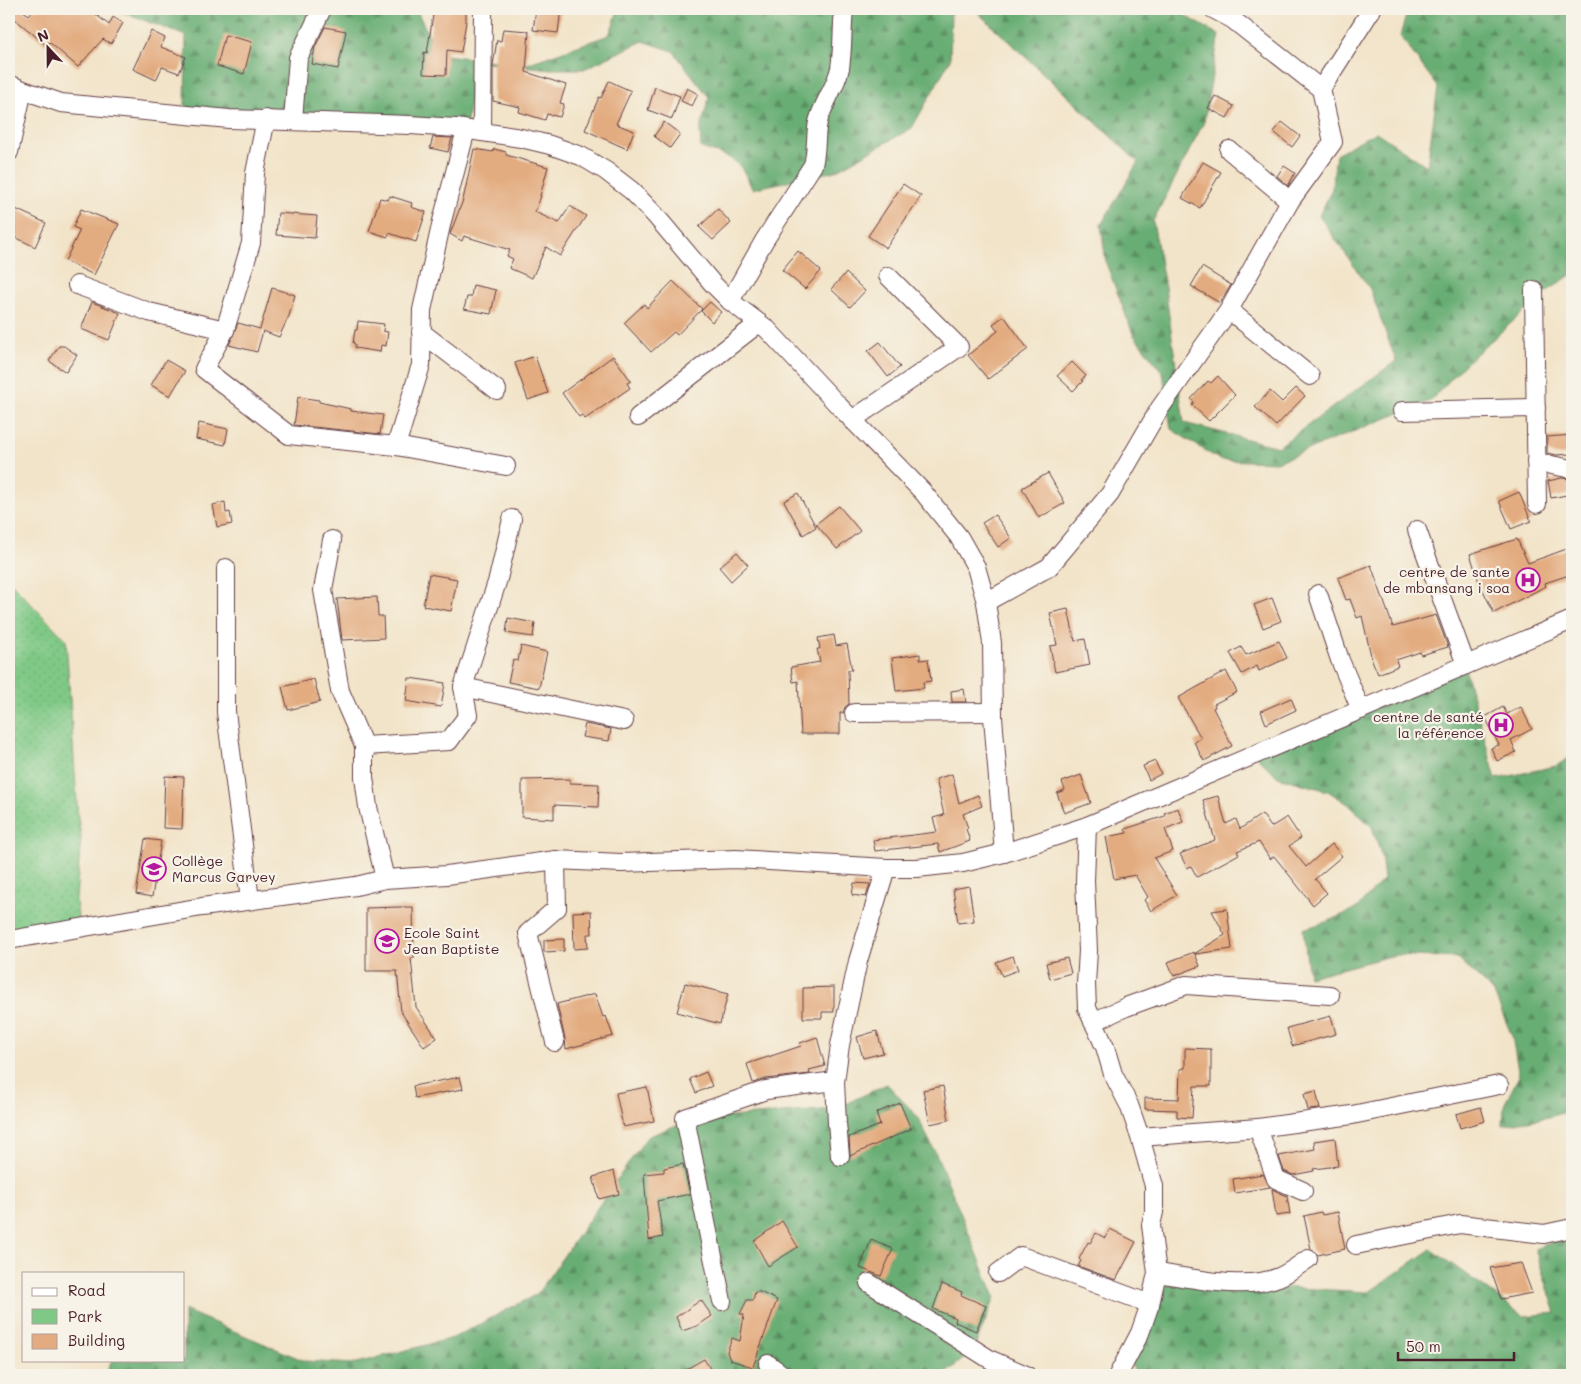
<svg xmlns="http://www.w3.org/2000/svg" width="1581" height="1384" viewBox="0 0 1581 1384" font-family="Mali,sans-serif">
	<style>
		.green { fill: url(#green-dots); stroke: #647458 }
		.forest { fill: url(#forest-firs); stroke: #58664f }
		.building { fill: #e3ac80 }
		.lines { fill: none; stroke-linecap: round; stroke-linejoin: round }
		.minor-casing { stroke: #633d43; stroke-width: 20 }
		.minor { stroke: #fff; stroke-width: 18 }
		.labels { text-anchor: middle; stroke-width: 4.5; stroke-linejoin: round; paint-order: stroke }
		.poi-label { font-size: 14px; fill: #4a1f2b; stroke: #f7f3e8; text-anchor: end }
	</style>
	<defs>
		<pattern id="green-dots" width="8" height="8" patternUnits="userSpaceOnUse" patternTransform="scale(1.25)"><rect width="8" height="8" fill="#7fc986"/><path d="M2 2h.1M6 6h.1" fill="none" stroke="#6fac74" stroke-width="1.8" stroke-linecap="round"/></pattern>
		<pattern id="forest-firs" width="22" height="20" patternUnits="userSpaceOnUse" patternTransform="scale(1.25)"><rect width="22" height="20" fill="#67ad73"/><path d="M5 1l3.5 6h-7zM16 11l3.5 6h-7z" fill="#578c5f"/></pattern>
	</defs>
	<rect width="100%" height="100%" fill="#f7f3e8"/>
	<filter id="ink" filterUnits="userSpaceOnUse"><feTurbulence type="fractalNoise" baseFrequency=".02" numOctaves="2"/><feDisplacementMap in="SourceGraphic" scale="10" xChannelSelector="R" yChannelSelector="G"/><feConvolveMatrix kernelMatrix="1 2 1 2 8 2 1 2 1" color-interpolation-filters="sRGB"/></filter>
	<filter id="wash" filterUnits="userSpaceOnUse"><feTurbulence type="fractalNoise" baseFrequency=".0096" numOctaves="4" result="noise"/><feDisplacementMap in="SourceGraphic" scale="20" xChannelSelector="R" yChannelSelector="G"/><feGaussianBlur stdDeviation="1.12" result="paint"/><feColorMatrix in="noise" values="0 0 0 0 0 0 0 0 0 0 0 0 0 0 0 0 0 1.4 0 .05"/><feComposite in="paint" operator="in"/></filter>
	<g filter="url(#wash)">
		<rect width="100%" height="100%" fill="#f2e4c9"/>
		<path class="green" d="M9,581L66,640L78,818L81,837L76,898L79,927L9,940Z"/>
		<g class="forest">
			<path d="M114,9H416L438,54L524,65L609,35L619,9H951L950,60L912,128L835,171L752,189C739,157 732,158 701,148L700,131L709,97L673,51L643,41L584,69H550L475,61L466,130L185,114L186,36Z"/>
			<path d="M974,9H1174L1219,35L1204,122L1153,221L1165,287L1184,423L1278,447L1396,361L1370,289L1319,216L1332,189L1336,154L1376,132L1427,166L1438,87L1400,36L1408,9H1572V274L1546,292L1466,363L1430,401L1277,462L1220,460L1171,429L1163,373L1133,334L1106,263L1101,225L1138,162Z"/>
			<path d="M1465,669L1496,779L1556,766L1572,756V1110L1545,1118L1503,1125L1504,1105L1519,1076L1512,1036L1493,991L1457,958L1395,955L1309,977L1303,929L1329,921L1357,908L1384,879L1381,854L1372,827L1348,804L1328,791L1278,777L1254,754Z"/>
			<path d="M887,1084L917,1116L938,1158L995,1297L973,1351L944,1375H105L112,1360H184V1310L305,1361L353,1364L453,1338L537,1294L647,1137L689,1120L835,1109Z"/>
			<path d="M1572,1234V1375H1136L1128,1358L1169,1281L1369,1292L1431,1249L1523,1316L1556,1313L1535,1249Z"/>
		</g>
		<g id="blocks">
			<g class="building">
				<path d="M9,9H20L29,15L34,9H89L109,25L113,17L123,23L111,44L103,39L78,67L49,42L46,45L9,14Z"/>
				<path d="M434,9H466V22L461,52L447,50L446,75L423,74L424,52L427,53Z"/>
				<path d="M536,9H561L558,33L533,30Z"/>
				<path d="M325,27L346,31L338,69L312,64L315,47Z"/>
				<path d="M503,29L529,31L526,72L566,85L560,103L564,104L560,117L547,114L545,120L519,112L520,107L493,101V65L497,40L501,41Z"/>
				<path d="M151,31L165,38L161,47L186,57L179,73L162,67L156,80L133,69Z"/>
				<path d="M225,35L252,42L244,74L217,66Z"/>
				<path d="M609,81L631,91L616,124L634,131L627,149L585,130L599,97L601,98Z"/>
				<path d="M655,87L680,96L672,119L648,110Z"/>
				<path d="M687,88L698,94L692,106L681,101Z"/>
				<path d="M1215,96L1234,106L1227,118L1208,108Z"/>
				<path d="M664,122L680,134L670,148L654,136Z"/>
				<path d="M1282,122L1300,136L1292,147L1274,132Z"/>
				<path d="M433,137L452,138L448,152L430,148Z"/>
				<path d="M474,149L493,152L494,149L506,152V155L548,167L540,196H541L535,212L559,223L570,206L586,216L560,256L546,247L532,278L509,268L513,259L507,256L510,250L464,236L462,241L450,234L463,200Z"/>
				<path d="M1203,162L1221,172L1200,208L1182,198Z"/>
				<path d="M1284,166L1295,173L1288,186L1277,176Z"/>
				<path d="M903,184L921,196L886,248L868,236Z"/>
				<path d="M390,196L412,203L411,207L426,212L416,242L389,233L388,237L369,231L380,198L388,200Z"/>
				<path d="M9,206L46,223L35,247L9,234Z"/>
				<path d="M81,209L119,224L94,275L65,261L80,230L73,227Z"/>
				<path d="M718,209L731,223L713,240L699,227Z"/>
				<path d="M278,213L317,216L315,238L276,235Z"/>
				<path d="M798,251L821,271L805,289L782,270Z"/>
				<path d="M1202,267L1231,285L1220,303L1191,286Z"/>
				<path d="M846,273L865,291L850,307L831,289Z"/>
				<path d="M673,281L702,309L677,335L674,332L651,352L624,323L644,304L647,308Z"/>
				<path d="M473,285L496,290L491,314L464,309L467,297H471Z"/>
				<path d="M272,288L295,295L289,316L279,337L263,331L257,352L229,345L238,323L260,329Z"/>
				<path d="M92,302L120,313L109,340L81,329Z"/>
				<path d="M710,302L721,312L712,322L701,311Z"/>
				<path d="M1004,316L1028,349L988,379L968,355L998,331L993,324Z"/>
				<path d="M358,321L384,324L383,331L388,332L386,346L381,345L380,352L355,348V344L353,343L355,330H357Z"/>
				<path d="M880,342L900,367L888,377L868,351Z"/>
				<path d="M59,346H64L77,355L66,372L49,361Z"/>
				<path d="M535,356L548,393L528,400L515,363Z"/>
				<path d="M613,356L631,381L627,383L630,388L585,419L582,415L579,417L562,393Z"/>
				<path d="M166,360L185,371L170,396L151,385Z"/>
				<path d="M1072,362L1086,376L1081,380L1083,381L1073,391L1057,376Z"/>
				<path d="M1218,376L1235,395L1209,421L1192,405L1194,402L1191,399L1208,381L1211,383Z"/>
				<path d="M1296,388L1305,396L1276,426L1255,407L1270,391L1282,402Z"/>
				<path d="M298,397L319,400V402L351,409V411L383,415L380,434L294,425Z"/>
				<path d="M199,423L228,429L225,445L196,439Z"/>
				<path d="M1572,435V454L1556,455L1547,453V437Z"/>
				<path d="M1048,473L1065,503L1039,518L1022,488Z"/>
				<path d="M1562,478L1570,479L1572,494L1551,498L1548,481Z"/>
				<path d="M1519,492L1531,521L1511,529L1499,501Z"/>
				<path d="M798,493L816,527L803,535L784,501Z"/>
				<path d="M225,502L226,513L230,512L232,524L217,527L213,505Z"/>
				<path d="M839,506L860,531L837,549L816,524Z"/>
				<path d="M995,515L1011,538L998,547L982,523Z"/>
				<path d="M1517,539L1528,563L1572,547V574L1545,583L1546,586L1494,613L1479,582L1470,554Z"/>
				<path d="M737,552L748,565L731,581L719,567Z"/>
				<path d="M1371,565L1393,627L1436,615L1448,647L1421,655L1420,652L1396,660L1398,666L1378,674L1372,660L1362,616L1357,618L1350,599L1346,600L1338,578Z"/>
				<path d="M429,574L457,579L451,611L423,606Z"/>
				<path d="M377,597L378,616H383L384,638L342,640L337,599Z"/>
				<path d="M1272,598L1281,621L1263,628L1254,605Z"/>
				<path d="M1068,609L1075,641L1085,639L1090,665L1055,672L1050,646L1057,645L1050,613Z"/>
				<path d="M508,618L535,623L533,637L506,633Z"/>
				<path d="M834,635L836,646L847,644L852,670H848L849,704L845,707L843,713H840V734H801L798,681L793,682L791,667L820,662L817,649H820L818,638Z"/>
				<path d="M1279,641L1287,658L1259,671L1257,666L1242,674L1230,653L1241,647L1246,655Z"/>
				<path d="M521,646L547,652L539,688L508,682L513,660L518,661Z"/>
				<path d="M920,654V660L928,659L931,681L923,682L924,688L896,691L892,658Z"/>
				<path d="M1226,671L1237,692L1214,704L1215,707L1213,708L1232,746L1204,761L1194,742L1201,738L1178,698Z"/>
				<path d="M409,678L445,683L441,707L406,701Z"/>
				<path d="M314,679L320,702L288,710L282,687Z"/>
				<path d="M964,689L966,702H952L951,691Z"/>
				<path d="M1291,698L1296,710L1266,724L1261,711Z"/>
				<path d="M1503,707L1507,714L1521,707L1532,729L1511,740L1516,752L1497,761L1491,748L1499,745L1485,717Z"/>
				<path d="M585,724L611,729L609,741L582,737Z"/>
				<path d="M1155,761L1161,774L1149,780L1143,766Z"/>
				<path d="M952,774L959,803L978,795L982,806L963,814L968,828L966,829L970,841L940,852L938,844L875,851L873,840L937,832L933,818L944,815L936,779Z"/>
				<path d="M1081,775L1091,803L1064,813L1057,793L1065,790L1062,782Z"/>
				<path d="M165,776L184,777L182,829L163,828Z"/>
				<path d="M570,779V783L599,784L598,807L554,805V819L522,817V780Z"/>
				<path d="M1218,796L1226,824L1236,819L1240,829L1262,814L1271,827L1287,817L1301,838L1289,846L1306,867L1332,844L1342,856L1315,879L1327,893L1313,905L1274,856L1270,859L1259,842L1237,851L1239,854L1197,877L1191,866L1187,868L1180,854L1215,840L1203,800Z"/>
				<path d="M1178,808L1183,822L1165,829L1173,851L1154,858L1177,895L1151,911L1144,900L1148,897L1135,875L1114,879L1106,837L1127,833L1125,829L1165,816L1164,813Z"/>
				<path d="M145,839L161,841L152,897L136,894Z"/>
				<path d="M854,883L870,884L866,897L852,895Z"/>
				<path d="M969,886L974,921L958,923L953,889Z"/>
				<path d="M399,907H413L414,958H411L416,1007L437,1038L424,1047L401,1012L397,971H366V908Z"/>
				<path d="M1227,909L1232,949L1195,954L1200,966L1174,976L1168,962L1194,952V954L1225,935L1212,911Z"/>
				<path d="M591,911L592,934H587L588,948L574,949L573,912Z"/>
				<path d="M564,939V951L544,952V940Z"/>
				<path d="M1013,956L1018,970L1002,976L996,962Z"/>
				<path d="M1067,958L1071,973L1050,979L1046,963Z"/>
				<path d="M685,983L728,994L720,1024L677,1012Z"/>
				<path d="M834,987V1012H822V1018H803V988Z"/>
				<path d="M595,994L603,1017L606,1016L613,1036L566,1049L565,1039L557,1004Z"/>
				<path d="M1331,1016L1336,1034L1292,1046L1287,1028Z"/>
				<path d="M877,1031L883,1053L863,1058L857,1037Z"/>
				<path d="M817,1037L825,1066L809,1070L810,1074L765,1079L753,1083L747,1064L801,1046L800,1043Z"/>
				<path d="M1185,1048L1211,1049V1086H1194L1192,1118L1177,1117V1110L1145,1109V1098L1179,1099L1180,1069L1185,1068Z"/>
				<path d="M706,1072L712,1086L696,1093L690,1079Z"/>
				<path d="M460,1077L463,1089L415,1098L413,1086Z"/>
				<path d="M943,1086L949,1120L930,1124L923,1090Z"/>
				<path d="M647,1087L654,1121L623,1127L616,1093Z"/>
				<path d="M1316,1091L1320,1109L1308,1110L1304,1094Z"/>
				<path d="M900,1103L911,1129L850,1156L849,1137L880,1125L876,1113Z"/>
				<path d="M1481,1107L1485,1121L1460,1128L1456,1114Z"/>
				<path d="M1335,1138L1338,1166L1313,1169L1314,1171L1293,1175L1284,1171L1279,1156L1315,1149L1314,1141Z"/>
				<path d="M683,1164L690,1194L657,1201L663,1237L649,1240L644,1174L664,1172V1168Z"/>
				<path d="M614,1171L619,1194L599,1199L593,1177Z"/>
				<path d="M1263,1174L1270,1187L1235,1193L1233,1179Z"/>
				<path d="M1272,1189L1287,1196L1290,1214L1276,1216Z"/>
				<path d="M1321,1212L1322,1215L1338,1212L1345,1249L1318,1255L1311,1249L1304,1216Z"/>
				<path d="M782,1221L798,1247L768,1266L754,1241Z"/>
				<path d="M1110,1229L1136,1242L1116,1280L1078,1266L1081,1261L1079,1259L1088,1242L1090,1243L1096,1233L1105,1238Z"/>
				<path d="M871,1240L893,1249L881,1276L860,1268Z"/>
				<path d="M1521,1263L1532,1293L1501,1299L1490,1268Z"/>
				<path d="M942,1284L962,1292L961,1295L986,1306L976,1331L955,1322L956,1318L933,1309Z"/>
				<path d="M755,1292H760L777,1300L753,1367L730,1360L727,1352L732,1338L740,1341L744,1315L740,1314L747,1300H753Z"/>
				<path d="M701,1300L712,1316L697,1326L682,1331L676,1317Z"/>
				<path d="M704,1359L714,1375H676Z"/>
			</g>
		</g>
	</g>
	<g filter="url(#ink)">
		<use href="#blocks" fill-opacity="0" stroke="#633d43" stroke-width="1"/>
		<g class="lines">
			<g class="minor-casing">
				<g id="minor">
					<path d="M9,84L23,90L61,103L229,119L410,125L456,128L521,138L550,145L581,156L606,171L632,191L655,215L713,284L730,301L767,329L838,405L923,492L959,537L976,567L986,602L992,643L993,717L1004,853"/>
					<path d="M1321,89L1372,9"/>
					<path d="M293,120L298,58L322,9"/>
					<path d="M482,132L483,10"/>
					<path d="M1229,150L1290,201"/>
					<path d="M9,152L23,90"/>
					<path d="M77,285L149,312L225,330L251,243L255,173L266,119"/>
					<path d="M1534,290L1537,504"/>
					<path d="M730,301L764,241L813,165C817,150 815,135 818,122C823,103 836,87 840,68C843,49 842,28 844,9"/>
					<path d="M1229,310L1310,376"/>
					<path d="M225,330L204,369L289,435L396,446L506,466"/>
					<path d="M421,332L497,390"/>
					<path d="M1402,411L1536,408"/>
					<path d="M638,417L759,323"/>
					<path d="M852,420L959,347L888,276"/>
					<path d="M396,446L421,365L422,310L442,221L466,130"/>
					<path d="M1536,462L1572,469"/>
					<path d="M1417,530L1466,665"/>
					<path d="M332,540L323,590L340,691L364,746V777L368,807L385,879"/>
					<path d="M226,568V712L250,900"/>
					<path d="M1318,594L1340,660L1361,710"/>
					<path d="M986,602L1049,567L1110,494L1160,408L1229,310L1290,201L1333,142L1321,89L1232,19L1213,9"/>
					<path d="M463,687L624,721"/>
					<path d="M854,713L993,712"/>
					<path d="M364,746L449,741L468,715L463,687L498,579L512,519"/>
					<path d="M1087,826L1085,881L1088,951L1086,984L1087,1008L1105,1047L1113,1074L1129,1105L1140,1137L1154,1186V1212L1151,1225L1157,1273L1150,1304L1140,1333L1118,1375"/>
					<path d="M9,940L202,907L356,886L385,879L447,875L556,860L621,863L736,859L886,868H917L963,863L1004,853L1087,826L1572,620"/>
					<path d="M1093,1022L1126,1007L1186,985L1330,995"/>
					<path d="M555,1042L528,933L557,908L556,860"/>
					<path d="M1258,1128L1276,1179L1303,1191"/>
					<path d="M1140,1137L1258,1128L1352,1115L1499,1085"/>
					<path d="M840,1156L837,1123L835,1082L840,1045L858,961L886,868"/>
					<path d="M1356,1245L1460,1224L1544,1234L1572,1228"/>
					<path d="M998,1273L1021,1256L1150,1304"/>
					<path d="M1157,1273C1193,1278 1244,1291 1279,1277C1289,1273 1299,1265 1308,1259"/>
					<path d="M869,1283L991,1360L1026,1375"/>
					<path d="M722,1301L685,1118L766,1090L835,1081"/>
					<path d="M768,1364L783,1375"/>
				</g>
			</g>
			<use href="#minor" class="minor"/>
		</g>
	</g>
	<defs>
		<g id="hospital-ring" transform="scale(1.25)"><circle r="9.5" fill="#f7f3e8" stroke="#b5179e" stroke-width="1.5"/><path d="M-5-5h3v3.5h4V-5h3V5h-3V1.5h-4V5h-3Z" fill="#b5179e"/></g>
		<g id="school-ring" transform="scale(1.25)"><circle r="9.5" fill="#f7f3e8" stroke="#b5179e" stroke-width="1.5"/><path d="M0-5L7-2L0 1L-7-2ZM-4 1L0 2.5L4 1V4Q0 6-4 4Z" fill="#b5179e"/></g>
	</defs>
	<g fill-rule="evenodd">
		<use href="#hospital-ring" x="1528" y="580"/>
		<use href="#hospital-ring" x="1501" y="725"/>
		<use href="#school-ring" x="154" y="869"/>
		<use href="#school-ring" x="387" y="941"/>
	</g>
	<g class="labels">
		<g class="poi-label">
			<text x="1510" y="577">centre de sante<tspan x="1510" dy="16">de mbansang i soa</tspan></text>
			<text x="1484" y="722">centre de santé<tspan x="1484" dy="16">la référence</tspan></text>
			<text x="172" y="866" text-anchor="start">Collège<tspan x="172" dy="16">Marcus Garvey</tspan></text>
			<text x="404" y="938" text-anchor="start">Ecole Saint<tspan x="404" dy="16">Jean Baptiste</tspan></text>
		</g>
	</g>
	<rect width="1581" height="1384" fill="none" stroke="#f7f3e8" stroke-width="30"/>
	<rect x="22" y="1272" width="162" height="90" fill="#f7f3e8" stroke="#b29e9c"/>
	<rect x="32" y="1288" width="25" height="8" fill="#ffffff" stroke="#b29e9c"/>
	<text x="68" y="1296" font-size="15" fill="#4a1f2b">Road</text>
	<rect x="32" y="1309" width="25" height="15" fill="#7fc986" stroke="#b29e9c"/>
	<text x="68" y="1322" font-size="15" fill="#4a1f2b">Park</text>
	<rect x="32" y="1334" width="25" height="15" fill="#e3ac80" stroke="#b29e9c"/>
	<text x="68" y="1346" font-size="15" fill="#4a1f2b">Building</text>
	<g transform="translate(48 48) rotate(338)" stroke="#f7f3e8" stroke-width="4" paint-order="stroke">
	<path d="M0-4L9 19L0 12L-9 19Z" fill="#4a1f2b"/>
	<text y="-8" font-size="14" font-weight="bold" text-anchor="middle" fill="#4a1f2b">N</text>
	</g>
	<path d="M1398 1352v8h116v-8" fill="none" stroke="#4a1f2b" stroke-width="2.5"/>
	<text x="1406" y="1352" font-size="15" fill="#4a1f2b" stroke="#f7f3e8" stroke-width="4" paint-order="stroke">50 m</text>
</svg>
